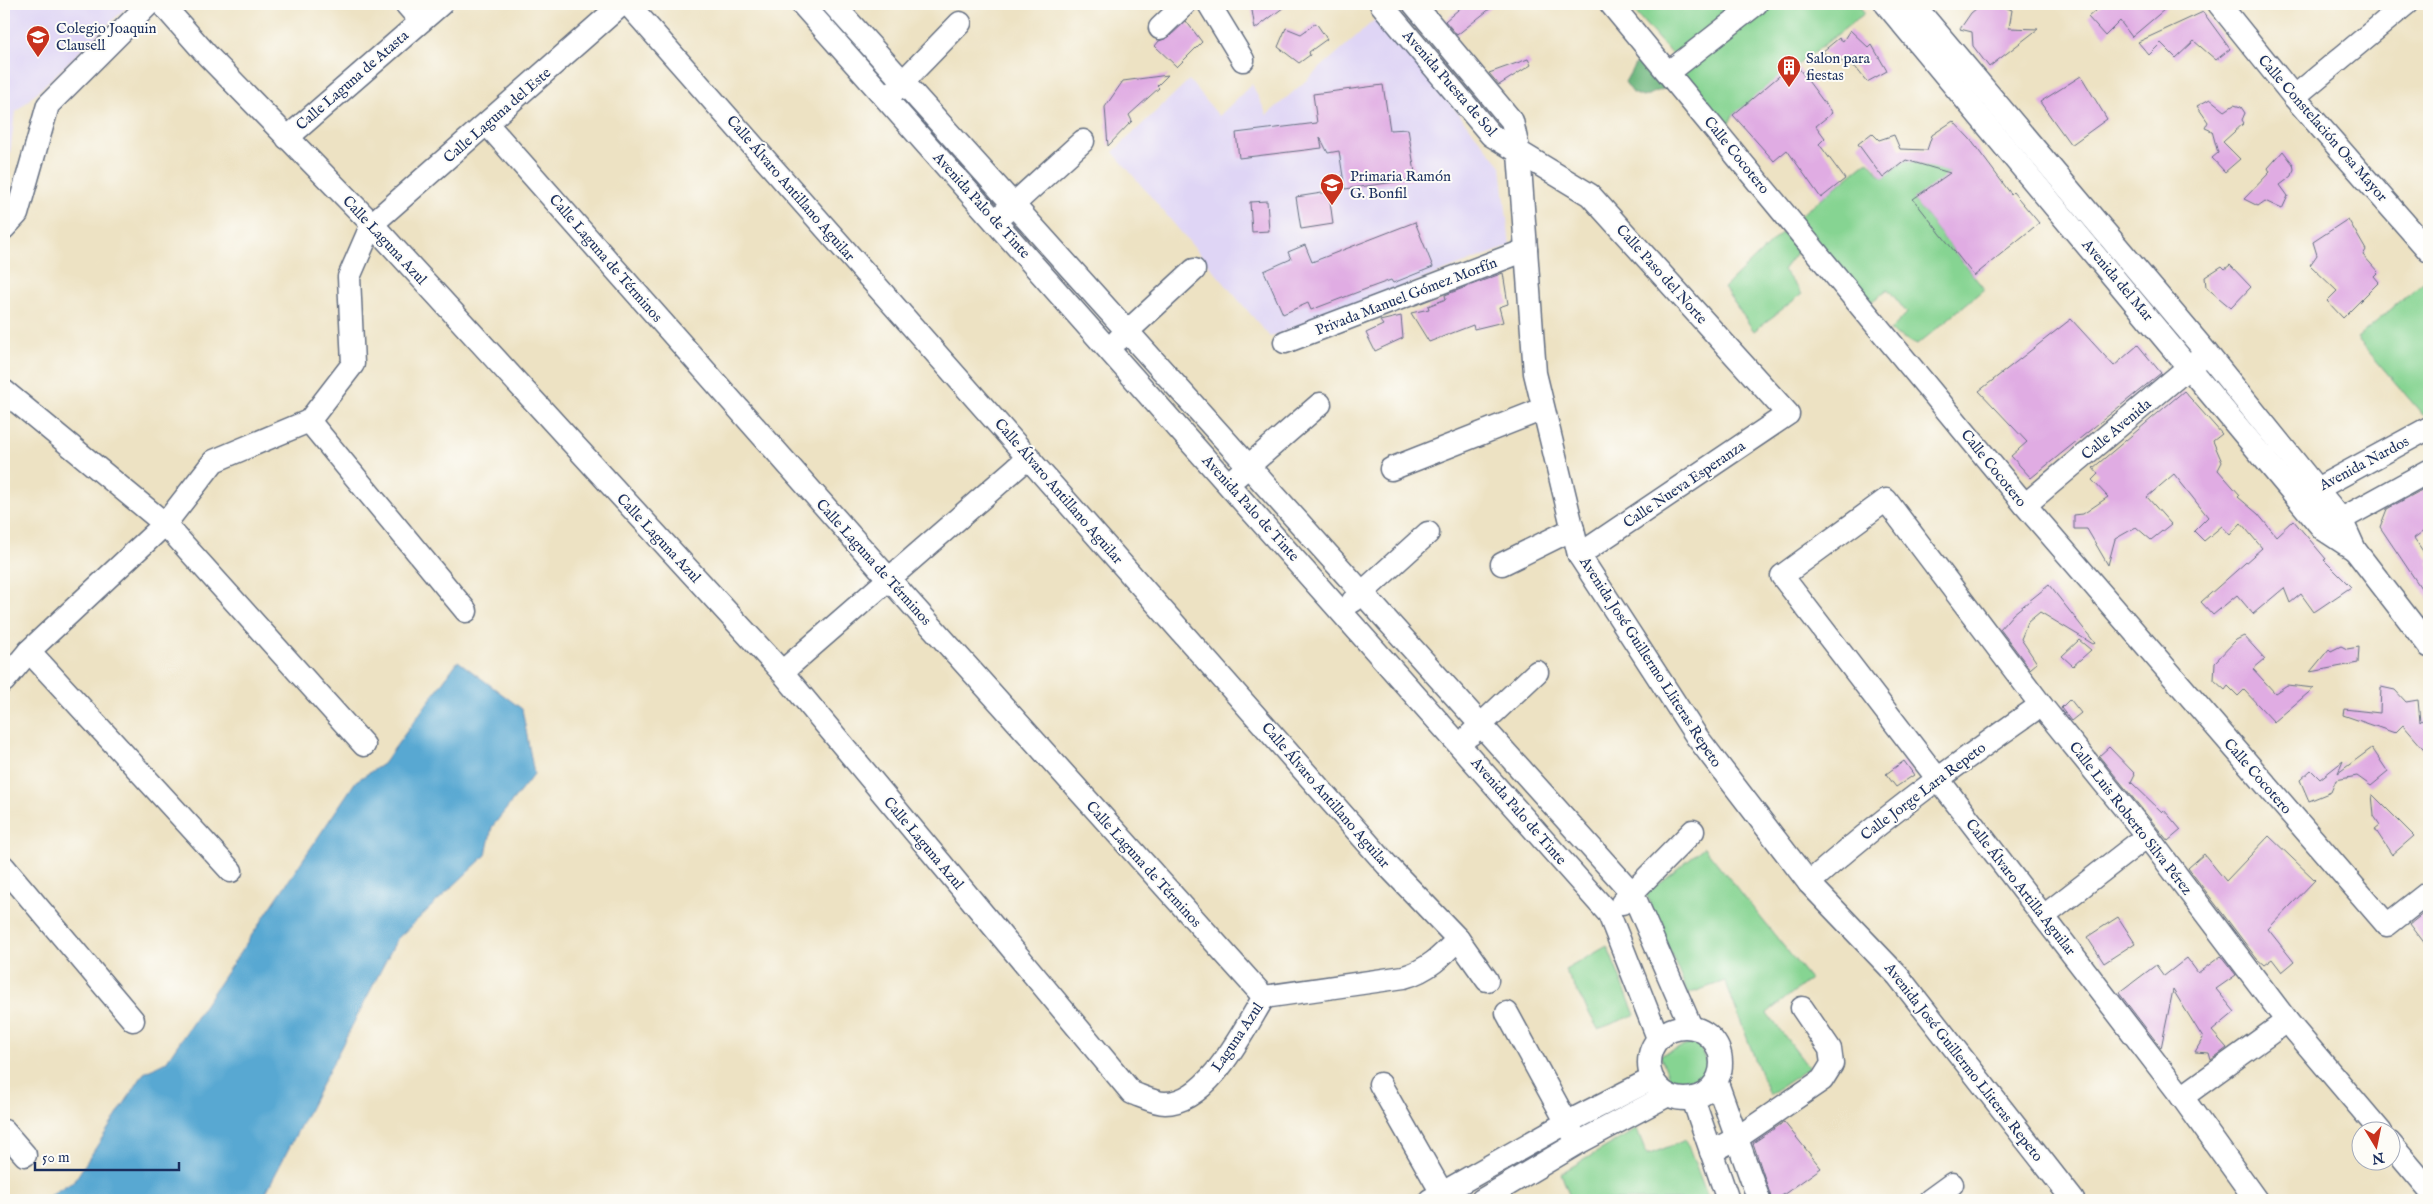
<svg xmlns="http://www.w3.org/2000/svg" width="2433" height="1204" viewBox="0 0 2433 1204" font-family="'IM FELL English',serif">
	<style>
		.built { fill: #dfd5f5 }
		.green { fill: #86d492; stroke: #508278 }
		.forest { fill: #6cb67c; stroke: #44726d }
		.water { fill: #58a8d2; stroke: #3a6c98 }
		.building { fill: #e0ace3 }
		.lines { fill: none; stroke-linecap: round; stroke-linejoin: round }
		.street-casing { stroke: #646e81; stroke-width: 25 }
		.street { stroke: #fff; stroke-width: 22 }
		.labels { text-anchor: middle; stroke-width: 4; stroke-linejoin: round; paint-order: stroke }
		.poi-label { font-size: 15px; fill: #1b2f5e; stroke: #fdfcf7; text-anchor: start }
		.street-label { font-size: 15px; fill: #1b2f5e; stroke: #fdfcf7 }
	</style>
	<rect width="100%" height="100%" fill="#fdfcf7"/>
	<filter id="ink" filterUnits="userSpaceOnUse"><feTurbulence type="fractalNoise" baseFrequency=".02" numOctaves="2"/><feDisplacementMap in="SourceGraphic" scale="10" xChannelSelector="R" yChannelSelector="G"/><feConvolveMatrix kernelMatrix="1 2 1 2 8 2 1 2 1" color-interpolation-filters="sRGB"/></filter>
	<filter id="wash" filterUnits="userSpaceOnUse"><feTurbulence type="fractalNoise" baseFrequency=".0096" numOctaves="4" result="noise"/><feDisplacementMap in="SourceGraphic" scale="20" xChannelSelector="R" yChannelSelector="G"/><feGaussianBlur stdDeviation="1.12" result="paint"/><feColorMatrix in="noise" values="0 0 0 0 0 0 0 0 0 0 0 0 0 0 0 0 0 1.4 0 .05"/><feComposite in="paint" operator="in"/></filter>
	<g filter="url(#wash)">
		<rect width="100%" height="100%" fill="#ede2c3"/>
		<g class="built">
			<path d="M4,4H130L15,113L4,206Z"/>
			<path d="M1379,16L1501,166L1510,246L1270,337L1113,152L1189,80L1219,116L1252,84L1267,115Z"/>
		</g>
		<g class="green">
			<path d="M1628,4H1724L1728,10L1674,57Z"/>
			<path d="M1757,4H1857L1865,13L1733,115L1724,134L1670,72Z"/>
			<path d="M1906,160L1952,173L1913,199L1984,289L1917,345L1890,331L1907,313L1888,289L1867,305L1798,217L1868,161L1883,178Z"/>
			<path d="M1782,232L1799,249L1783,270L1802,294L1754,331L1724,288Z"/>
			<path d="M2429,277V411L2423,415L2357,338Z"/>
			<path d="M1704,847L1810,979L1767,1013L1809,1068L1769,1095L1725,981L1688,994L1646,894Z"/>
			<path d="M1607,946L1635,1015L1598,1029L1565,970Z"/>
			<path d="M1698,1041L1711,1076L1674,1090L1660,1055Z"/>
			<path d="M1637,1129L1647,1155L1686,1140L1709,1200H1571L1561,1173Z"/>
		</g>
		<path class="forest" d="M1637,61L1652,66L1657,80L1663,81L1668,87L1643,97L1633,93L1625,82Z"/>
		<path class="water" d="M458,661L522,709L534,774L492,827L486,855L397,939L262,1200H47L50,1195L75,1180L144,1073L166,1062L356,781L383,764Z"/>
		<g id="blocks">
			<g class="building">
				<path d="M1251,4H1288L1255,29Z"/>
				<path d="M1465,4H1496L1457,35L1445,21Z"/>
				<path d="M1982,4H1997L2012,10L2009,28L2038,29L1989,67L1973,46L1972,32L1960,29L1971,13Z"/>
				<path d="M2103,4H2171L2132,37L2120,21L2105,36L2088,17Z"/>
				<path d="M2203,12L2230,49L2216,60L2194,41L2176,58L2161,43L2149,55L2138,42Z"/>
				<path d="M1186,21L1202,42L1177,67L1155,46L1159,41L1169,37Z"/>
				<path d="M1316,23L1327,39L1309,52L1310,55L1299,63L1278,47L1286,28L1301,34Z"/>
				<path d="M1850,30L1869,48L1872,45L1887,71L1867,82L1856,68L1822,52L1839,38L1843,41Z"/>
				<path d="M1528,59L1531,65L1499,85L1489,73Z"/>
				<path d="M1791,66H1797L1832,113L1816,126L1825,138L1819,144L1845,179L1821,198L1787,150L1774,161L1733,115Z"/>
				<path d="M1168,75L1157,86L1159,88L1129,115L1132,121L1108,146L1105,107L1123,81Z"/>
				<path d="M2081,76L2107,119L2071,145L2040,102Z"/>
				<path d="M1383,85L1390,130L1408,129L1416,179L1345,189L1339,151L1328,153L1320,137L1322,148L1239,158L1236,133L1317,123L1313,94Z"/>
				<path d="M2210,99L2225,111L2234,105L2241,107L2245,113L2242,120L2244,123L2223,142L2240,159L2225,172L2212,158L2218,153L2212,131L2205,128L2208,122L2197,106Z"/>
				<path d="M1953,121L1970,139L2011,194L2013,192L2039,223L1974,276L1913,199L1950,173L1906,160L1883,178L1858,144L1872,133L1879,140L1894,135L1900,149L1927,150L1932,135Z"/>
				<path d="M2283,151L2293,164L2294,169L2292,176L2280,185L2288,196L2282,209L2265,201L2258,206L2244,199L2270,172L2268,168Z"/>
				<path d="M1322,193H1329L1333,224L1301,229L1296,197Z"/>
				<path d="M1267,201L1269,231L1252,232L1250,202Z"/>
				<path d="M2348,219L2366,250L2363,255L2378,272L2374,276L2379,282L2343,318L2327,301L2337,291L2310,265L2317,255L2313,242Z"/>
				<path d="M1415,222L1433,267L1393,283L1391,280L1358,292L1311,310L1308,303L1283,314L1264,271L1291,259L1288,252L1305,245L1312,262Z"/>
				<path d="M2230,265L2251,287L2231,308L2206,287L2205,277L2222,266L2225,269Z"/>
				<path d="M1503,273L1508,304L1499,307L1503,322L1474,329L1473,325L1429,342L1411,313L1429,309L1428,306L1446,299L1445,295Z"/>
				<path d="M1401,316L1403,338L1375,351L1366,333L1383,325L1380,321Z"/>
				<path d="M2071,319L2114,366L2138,345L2161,373L2031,478L2011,456L2027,442L1979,391Z"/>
				<path d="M2184,391L2222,434L2213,441L2222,462L2218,470L2240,495L2238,497L2258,514L2276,536L2293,520L2326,559L2324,560L2351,587L2314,612L2301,594L2290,603L2284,588L2253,614L2237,595L2213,615L2201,602L2262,548L2241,523L2230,535L2222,526L2204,541L2194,531L2208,517L2174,474L2147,497L2171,524L2151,540L2136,527L2115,539L2108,565L2087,529H2074V515L2083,514L2108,497L2092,480L2098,474L2093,468Z"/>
				<path d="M2429,486V527L2414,538L2429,560V600L2380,527L2387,509Z"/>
				<path d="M2049,585L2095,643L2093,644L2040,612L2028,622L2021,639L2037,663L2030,669L2000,629L2013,614Z"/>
				<path d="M2244,636L2265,659L2253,669L2275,693L2287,685L2314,688L2274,722L2244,690L2238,696L2228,686L2225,690L2214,680L2215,662L2236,640Z"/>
				<path d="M2079,640L2091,650L2073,666L2062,656Z"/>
				<path d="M2341,646L2347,649L2359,647L2358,663L2310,672L2329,649L2331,651Z"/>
				<path d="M2381,687L2395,690L2406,702L2418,700L2420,722L2429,714V755L2403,725L2395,733L2343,715L2344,709L2380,713Z"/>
				<path d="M2070,699L2081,713L2071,721L2061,708Z"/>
				<path d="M2109,747L2135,774L2131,782L2162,812L2164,810L2181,830L2168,841L2099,756Z"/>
				<path d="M2372,748L2388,772L2371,786L2357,776L2336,780L2331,792L2309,801L2300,780L2311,770L2320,779L2343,761L2338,773Z"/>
				<path d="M1904,761L1914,775L1896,787L1886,774Z"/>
				<path d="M2372,794L2414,836L2392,855L2375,829L2380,825L2374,816Z"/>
				<path d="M2269,836L2315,880L2268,929L2294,962L2282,972L2272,959L2264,965L2257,959L2188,868L2204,854L2226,881Z"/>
				<path d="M2429,909V949L2410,924Z"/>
				<path d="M2118,917L2135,943L2104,963L2087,937Z"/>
				<path d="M2221,956L2236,975L2216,989L2235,1012L2212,1031L2227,1048L2211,1060L2209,1053L2195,1052L2203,1038L2173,990L2161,1048L2119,993L2156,965L2164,976L2187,958L2198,973Z"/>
				<path d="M1784,1122L1821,1168L1776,1200H1772L1753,1143Z"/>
			</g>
		</g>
	</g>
	<g filter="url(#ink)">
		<use href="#blocks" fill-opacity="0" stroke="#646e81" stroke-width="1"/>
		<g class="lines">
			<g class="street-casing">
				<g id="street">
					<path d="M162,4L207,55L372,224L782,672L1132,1093C1141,1096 1155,1103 1165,1103C1209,1103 1244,1029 1264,997"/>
					<path d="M406,4L421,21"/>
					<path d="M628,4L1387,865L1458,939L1487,980"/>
					<path d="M802,4L1609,914L1658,1038"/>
					<path d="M833,4L1633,894L1691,1027"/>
					<path d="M1209,4L1243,60"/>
					<path d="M1381,4L1491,135L1590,195L1788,414L1579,555"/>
					<path d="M1414,4L1512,121L1519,153L1535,373L1579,555L1697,737L1809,883L1898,976L2073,1200"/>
					<path d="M1611,4L2025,505L2387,925L2429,892"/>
					<path d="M1886,4L2323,529L2355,550"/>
					<path d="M1913,4L2206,352L2341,519L2355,550L2429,646"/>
					<path d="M2219,4L2294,97L2429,251"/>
					<path d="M1160,28L1185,4"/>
					<path d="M1669,72L1756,4"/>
					<path d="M893,92L960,23"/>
					<path d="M2294,97L2406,4"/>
					<path d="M487,124L889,579L1264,997"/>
					<path d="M287,138L441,4"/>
					<path d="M1004,213L1083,141"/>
					<path d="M4,228L17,214L48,105L149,4"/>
					<path d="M1118,340L1194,270"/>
					<path d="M1285,342L1526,250"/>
					<path d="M4,391L165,524L364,745"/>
					<path d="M309,421L466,611"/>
					<path d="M1391,469L1543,409"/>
					<path d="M1237,476L1320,404"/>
					<path d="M2304,499L2315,490L2429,428"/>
					<path d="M2025,505L2202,356"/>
					<path d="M2329,526L2429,471"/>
					<path d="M1502,564L1573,529"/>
					<path d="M1353,601L1428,533"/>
					<path d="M29,651L231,871"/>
					<path d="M782,672L1029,457"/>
					<path d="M4,681L29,651L165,524L214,461L309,421L353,364L349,277L372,224L622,4"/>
					<path d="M1470,735L1537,672"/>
					<path d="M4,867L133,1020"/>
					<path d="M1809,883C1882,818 1961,761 2041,705"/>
					<path d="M1622,903L1693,831"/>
					<path d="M2044,916L2147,836"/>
					<path d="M1264,997L1404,977C1428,970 1441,957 1458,939"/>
					<path d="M1507,1013L1574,1136"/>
					<circle cx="1685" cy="1063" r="36"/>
					<path d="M1717,1083L1759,1200"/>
					<path d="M1380,1084L1446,1200"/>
					<path d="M2182,1097L2287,1021"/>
					<path d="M1693,1099L1728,1200"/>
					<path d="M4,1131L25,1155"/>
					<path d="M2390,1143L2429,1189"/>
					<path d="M1711,1152L1737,1138L1822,1080L1832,1064L1830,1049L1802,1008"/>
					<path d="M1430,1200L1566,1123L1652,1079"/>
					<path d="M1482,1200L1578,1143L1668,1095"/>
					<path d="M1930,1200L1952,1184"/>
					<path d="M2256,1200L2182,1097L1782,576L1886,500L2041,705L2147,836L2287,1021L2381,1132"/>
				</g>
			</g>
			<use href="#street" class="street"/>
		</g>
	</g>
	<defs>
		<g id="school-pin" transform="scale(1.25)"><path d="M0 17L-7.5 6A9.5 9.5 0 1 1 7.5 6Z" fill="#c8321e" stroke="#fdfcf7"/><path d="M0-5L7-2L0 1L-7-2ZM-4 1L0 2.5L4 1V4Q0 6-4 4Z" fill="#fff"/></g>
		<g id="building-pin" transform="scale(1.25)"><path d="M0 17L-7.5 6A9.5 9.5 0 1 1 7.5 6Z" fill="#c8321e" stroke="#fdfcf7"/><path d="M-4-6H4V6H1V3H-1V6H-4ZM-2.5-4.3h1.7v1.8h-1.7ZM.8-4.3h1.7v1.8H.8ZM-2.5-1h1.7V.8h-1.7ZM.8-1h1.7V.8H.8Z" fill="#fff"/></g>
	</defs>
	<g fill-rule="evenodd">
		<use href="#school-pin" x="38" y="37"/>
		<use href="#building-pin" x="1789" y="67"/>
		<use href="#school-pin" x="1332" y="185"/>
	</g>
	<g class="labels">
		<g class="poi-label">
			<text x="56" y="33">Colegio Joaquin<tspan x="56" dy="17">Clausell</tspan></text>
			<text x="1806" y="63">Salon para<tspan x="1806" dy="17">fiestas</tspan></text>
			<text x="1350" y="181">Primaria Ramón<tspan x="1350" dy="17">G. Bonfil</tspan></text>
		</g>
		<g class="street-label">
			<text transform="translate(352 80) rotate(-41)" y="5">Calle Laguna de Atasta</text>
			<text transform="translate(1450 83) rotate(49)" y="5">Avenida Puesta de Sol</text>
			<text transform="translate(497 115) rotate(-41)" y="5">Calle Laguna del Este</text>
			<text transform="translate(2323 128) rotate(49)" y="5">Calle Constelación Osa Mayor</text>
			<text transform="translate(1737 155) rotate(51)" y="5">Calle Cocotero</text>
			<text transform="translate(791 188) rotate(49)" y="5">Calle Álvaro Antillano Aguilar</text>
			<text transform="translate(982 205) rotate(48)" y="5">Avenida Palo de Tinte</text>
			<text transform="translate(385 240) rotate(47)" y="5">Calle Laguna Azul</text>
			<text transform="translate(606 258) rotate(49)" y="5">Calle Laguna de Términos</text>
			<text transform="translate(1662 274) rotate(48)" y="5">Calle Paso del Norte</text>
			<text transform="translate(2118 280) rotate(50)" y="5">Avenida del Mar</text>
			<text transform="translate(1406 296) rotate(-21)" y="5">Privada Manuel Gómez Morfín</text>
			<text transform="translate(2116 429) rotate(-40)" y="5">Calle Avenida</text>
			<text transform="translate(2364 463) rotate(-28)" y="5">Avenida Nardos</text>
			<text transform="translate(1994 468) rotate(51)" y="5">Calle Cocotero</text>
			<text transform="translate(1684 484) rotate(-34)" y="5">Calle Nueva Esperanza</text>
			<text transform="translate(1059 491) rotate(49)" y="5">Calle Álvaro Antillano Aguilar</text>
			<text transform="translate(1251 508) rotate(48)" y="5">Avenida Palo de Tinte</text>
			<text transform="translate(659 538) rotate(47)" y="5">Calle Laguna Azul</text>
			<text transform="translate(874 562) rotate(48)" y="5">Calle Laguna de Términos</text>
			<text transform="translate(1651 662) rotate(57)" y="5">Avenida José Guillermo Lliteras Repeto</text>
			<text transform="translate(2258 776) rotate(49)" y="5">Calle Cocotero</text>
			<text transform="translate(1923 791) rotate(-37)" y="5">Calle Jorge Lara Repeto</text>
			<text transform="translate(1326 795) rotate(49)" y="5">Calle Álvaro Antillano Aguilar</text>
			<text transform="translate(1519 811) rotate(49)" y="5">Avenida Palo de Tinte</text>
			<text transform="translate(2131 818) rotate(52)" y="5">Calle Luis Roberto Silva Pérez</text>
			<text transform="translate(924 843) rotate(50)" y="5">Calle Laguna Azul</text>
			<text transform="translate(1144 864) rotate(48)" y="5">Calle Laguna de Términos</text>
			<text transform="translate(2021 887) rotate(52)" y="5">Calle Álvaro Artilla Aguilar</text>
			<text transform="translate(1237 1037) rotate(-56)" y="5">Laguna Azul</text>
			<text transform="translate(1964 1062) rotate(52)" y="5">Avenida José Guillermo Lliteras Repeto</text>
		</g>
	</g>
	<rect width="2433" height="1204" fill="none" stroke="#fdfcf7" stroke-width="20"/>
	<g transform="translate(2376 1146) rotate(170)"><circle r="24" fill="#fdfcf7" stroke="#a3aaba"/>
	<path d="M0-4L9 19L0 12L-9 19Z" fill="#c8321e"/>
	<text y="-8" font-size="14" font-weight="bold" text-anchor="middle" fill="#1b2f5e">N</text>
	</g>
	<path d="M35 1162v8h144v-8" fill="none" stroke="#1b2f5e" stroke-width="2.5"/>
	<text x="42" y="1162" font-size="15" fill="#1b2f5e" stroke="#fdfcf7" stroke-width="4" paint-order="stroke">50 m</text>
</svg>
